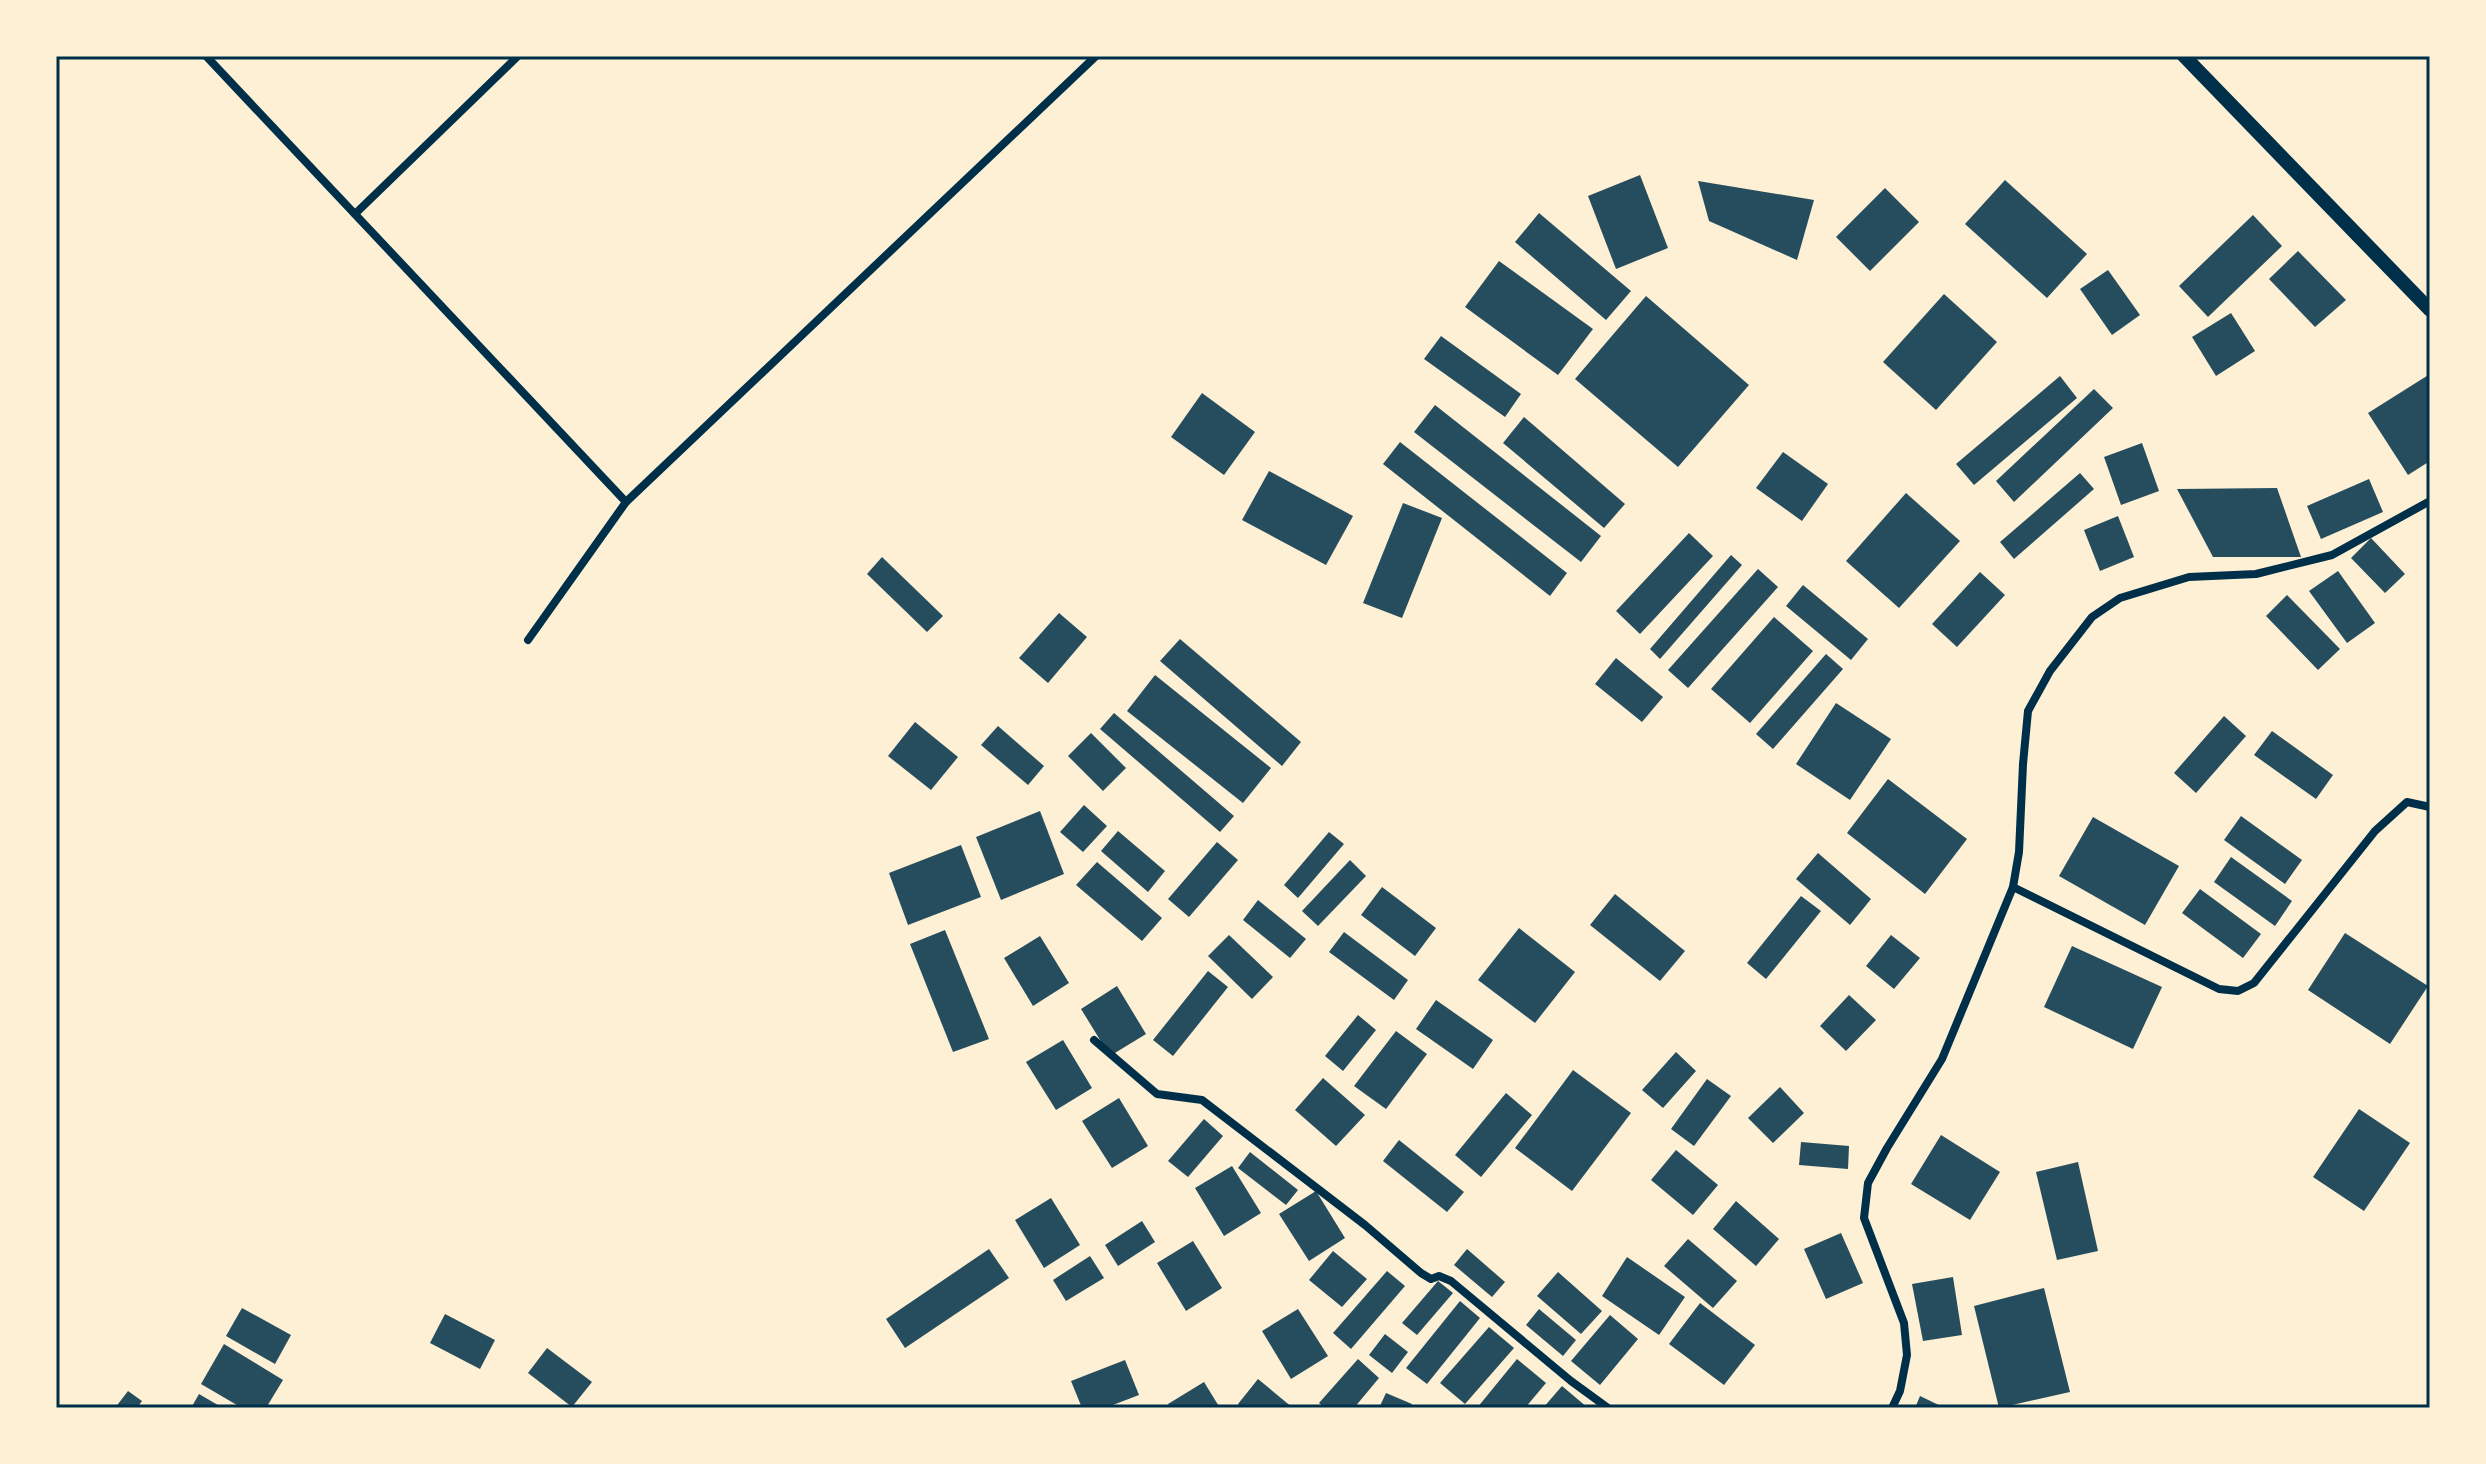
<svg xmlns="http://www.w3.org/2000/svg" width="2486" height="1464" viewBox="0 0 2486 1464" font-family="'Noto Sans',sans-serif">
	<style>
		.building { fill: #264d5e }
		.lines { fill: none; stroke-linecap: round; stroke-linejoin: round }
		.minor { stroke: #003049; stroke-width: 8 }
		.tertiary { stroke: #003049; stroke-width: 14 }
		.neatline { fill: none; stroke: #003049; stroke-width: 3 }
	</style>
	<rect width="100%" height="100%" fill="#fdf0d5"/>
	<g class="building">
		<path d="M1640,175L1668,248L1616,269L1588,196Z"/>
		<path d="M2005,180L2087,254L2047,298L1965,224Z"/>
		<path d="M1698,181L1814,200L1797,260L1709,221Z"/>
		<path d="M1885,188L1919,222L1870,271L1836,237Z"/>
		<path d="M1539,213L1631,291L1606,320L1515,242Z"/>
		<path d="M2253,215L2282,246L2208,317L2179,286Z"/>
		<path d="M2298,251L2346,300L2315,327L2269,279Z"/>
		<path d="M1499,261L1593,329L1558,375L1465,307Z"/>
		<path d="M2108,270L2140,315L2112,335L2080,289Z"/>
		<path d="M1944,294L1997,342L1936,410L1883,362Z"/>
		<path d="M1646,296L1749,385L1678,467L1575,379Z"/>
		<path d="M2231,313L2255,351L2216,376L2192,337Z"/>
		<path d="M1441,336L1521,394L1505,417L1424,359Z"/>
		<path d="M2430,374V461L2408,475L2368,413Z"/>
		<path d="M2060,376L2077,398L1974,485L1956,464Z"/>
		<path d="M2094,389L2113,408L2014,502L1996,481Z"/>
		<path d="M1202,393L1255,432L1224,475L1171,437Z"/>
		<path d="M1435,405L1601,536L1581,562L1414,432Z"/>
		<path d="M1524,417L1625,504L1604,528L1503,443Z"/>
		<path d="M1400,442L1567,573L1550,596L1383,464Z"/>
		<path d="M2142,443L2159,491L2121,505L2104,457Z"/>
		<path d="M1783,452L1828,484L1802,521L1756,488Z"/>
		<path d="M1269,471L1353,516L1326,565L1242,520Z"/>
		<path d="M2080,473L2094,489L2014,559L2000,542Z"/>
		<path d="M2369,479L2383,512L2321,539L2307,506Z"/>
		<path d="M2277,488L2301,557H2213L2177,489Z"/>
		<path d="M1906,493L1960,541L1899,608L1846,561Z"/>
		<path d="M1403,503L1442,518L1402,618L1363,603Z"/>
		<path d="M2118,516L2134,557L2100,571L2084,530Z"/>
		<path d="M1689,533L1713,556L1640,634L1616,611Z"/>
		<path d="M2371,538L2405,574L2385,593L2351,558Z"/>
		<path d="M1731,555L1742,565L1660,659L1650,649Z"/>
		<path d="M882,557L943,616L927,632L867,574Z"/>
		<path d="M1758,569L1778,587L1688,688L1668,670Z"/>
		<path d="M2338,571L2375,623L2347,643L2309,591Z"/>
		<path d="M1980,572L2005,595L1957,647L1932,624Z"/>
		<path d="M1803,585L1868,639L1851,660L1786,606Z"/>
		<path d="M2287,595L2340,649L2318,670L2266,616Z"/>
		<path d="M1059,613L1087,637L1048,683L1019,658Z"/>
		<path d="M1774,617L1813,651L1750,723L1711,689Z"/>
		<path d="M1180,639L1301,742L1282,766L1160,661Z"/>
		<path d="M1826,654L1843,669L1773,749L1756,734Z"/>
		<path d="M1616,658L1663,697L1642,722L1595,684Z"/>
		<path d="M1155,675L1271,768L1243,803L1127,711Z"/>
		<path d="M1836,703L1891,739L1850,800L1796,764Z"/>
		<path d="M1114,713L1234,816L1220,832L1100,729Z"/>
		<path d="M2224,716L2246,736L2196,793L2174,773Z"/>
		<path d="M915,722L958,757L931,790L888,756Z"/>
		<path d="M998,726L1044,766L1028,785L981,745Z"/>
		<path d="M2272,731L2333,775L2316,799L2254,755Z"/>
		<path d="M1091,733L1126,768L1103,791L1068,756Z"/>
		<path d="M1888,779L1967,839L1925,894L1847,833Z"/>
		<path d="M1084,805L1107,826L1083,852L1060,832Z"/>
		<path d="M1040,811L1064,874L1001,900L976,837Z"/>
		<path d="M2241,816L2302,860L2285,884L2224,840Z"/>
		<path d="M2093,817L2179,866L2145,925L2059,876Z"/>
		<path d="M1118,831L1165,871L1148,892L1101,851Z"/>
		<path d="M1329,832L1344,844L1298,898L1284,885Z"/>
		<path d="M1217,842L1238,860L1189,917L1168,899Z"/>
		<path d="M961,845L981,897L908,925L889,873Z"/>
		<path d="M1818,853L1871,899L1850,925L1796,879Z"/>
		<path d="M2231,857L2292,901L2275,926L2214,882Z"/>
		<path d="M1350,860L1366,876L1318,926L1302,911Z"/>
		<path d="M1097,862L1162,918L1142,941L1076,885Z"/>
		<path d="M1382,887L1436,928L1415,956L1361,915Z"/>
		<path d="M2200,889L2261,934L2243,958L2182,913Z"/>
		<path d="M1615,894L1685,951L1660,981L1590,925Z"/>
		<path d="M1801,896L1821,911L1766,979L1747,963Z"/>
		<path d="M1258,900L1306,939L1290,958L1243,920Z"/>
		<path d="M1519,928L1575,972L1535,1023L1478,980Z"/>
		<path d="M945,930L989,1039L953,1052L910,944Z"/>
		<path d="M1344,932L1408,980L1394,1000L1329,952Z"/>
		<path d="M2345,933L2428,986L2390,1044L2308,990Z"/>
		<path d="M1229,935L1273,977L1252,999L1208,956Z"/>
		<path d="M1891,935L1920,958L1894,989L1866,966Z"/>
		<path d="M1040,936L1069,983L1033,1006L1004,958Z"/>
		<path d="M2072,946L2162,987L2133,1049L2044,1007Z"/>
		<path d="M1208,971L1228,987L1173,1056L1153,1040Z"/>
		<path d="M1117,986L1146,1034L1110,1056L1081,1009Z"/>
		<path d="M1849,995L1876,1020L1846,1051L1820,1026Z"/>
		<path d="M1436,1000L1493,1040L1473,1069L1416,1029Z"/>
		<path d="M1358,1015L1376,1030L1343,1071L1325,1056Z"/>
		<path d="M1396,1031L1427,1054L1386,1109L1354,1086Z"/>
		<path d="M1063,1040L1092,1088L1056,1110L1026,1062Z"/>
		<path d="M1676,1052L1696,1071L1663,1108L1642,1090Z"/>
		<path d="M1573,1070L1631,1113L1572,1191L1515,1148Z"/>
		<path d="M1323,1078L1365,1115L1336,1146L1295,1110Z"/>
		<path d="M1707,1079L1731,1096L1694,1146L1671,1129Z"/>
		<path d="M1780,1087L1804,1113L1773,1143L1748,1118Z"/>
		<path d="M1506,1093L1532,1115L1481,1177L1455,1155Z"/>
		<path d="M1119,1098L1148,1146L1112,1168L1082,1121Z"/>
		<path d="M2359,1109L2410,1143L2364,1211L2313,1177Z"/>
		<path d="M1204,1119L1223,1136L1188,1177L1168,1161Z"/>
		<path d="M1941,1135L2000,1172L1970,1220L1911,1184Z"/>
		<path d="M1399,1140L1464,1192L1447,1212L1383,1161Z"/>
		<path d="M1801,1142L1849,1146L1848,1169L1799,1165Z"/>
		<path d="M1676,1150L1718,1185L1693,1215L1651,1180Z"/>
		<path d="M1250,1152L1298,1190L1286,1205L1238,1168Z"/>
		<path d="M2078,1162L2098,1251L2057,1260L2036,1172Z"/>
		<path d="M1232,1166L1261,1213L1224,1236L1195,1188Z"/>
		<path d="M1316,1191L1345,1238L1309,1261L1279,1214Z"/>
		<path d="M1051,1198L1080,1245L1044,1268L1015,1220Z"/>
		<path d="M1736,1201L1779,1239L1756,1266L1713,1229Z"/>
		<path d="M1142,1221L1155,1242L1118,1266L1105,1245Z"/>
		<path d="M1841,1233L1863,1283L1826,1299L1804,1249Z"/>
		<path d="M1688,1239L1737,1281L1713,1308L1664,1266Z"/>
		<path d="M1193,1241L1222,1288L1186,1311L1157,1263Z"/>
		<path d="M989,1249L1009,1278L905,1348L886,1319Z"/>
		<path d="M1467,1249L1505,1282L1492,1297L1454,1265Z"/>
		<path d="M1333,1251L1367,1279L1342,1307L1309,1280Z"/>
		<path d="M1090,1256L1104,1278L1066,1301L1053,1280Z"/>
		<path d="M1627,1257L1685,1297L1659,1335L1602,1296Z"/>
		<path d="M1387,1271L1405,1286L1351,1349L1333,1333Z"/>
		<path d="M1558,1272L1602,1311L1581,1334L1537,1296Z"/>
		<path d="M1953,1277L1962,1335L1923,1341L1912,1284Z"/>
		<path d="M1438,1281L1453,1293L1417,1335L1402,1323Z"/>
		<path d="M2044,1288L2070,1392L1999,1408L1974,1306Z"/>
		<path d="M1460,1301L1480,1318L1427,1384L1406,1368Z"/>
		<path d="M1700,1303L1755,1345L1724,1385L1669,1344Z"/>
		<path d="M242,1308L291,1335L275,1364L226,1336Z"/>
		<path d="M1298,1309L1328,1356L1291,1379L1262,1331Z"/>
		<path d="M1539,1309L1576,1340L1563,1356L1526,1325Z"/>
		<path d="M445,1314L495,1340L480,1369L430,1343Z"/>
		<path d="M1610,1315L1638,1339L1600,1385L1571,1361Z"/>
		<path d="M1489,1327L1514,1348L1465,1404L1440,1383Z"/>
		<path d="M1385,1334L1408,1352L1392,1373L1369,1355Z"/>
		<path d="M224,1344L283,1380L266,1408H242L201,1384Z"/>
		<path d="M547,1348L592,1382L572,1407L528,1373Z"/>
		<path d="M1358,1359L1379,1378L1354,1408H1325L1319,1403Z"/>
		<path d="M1517,1359L1546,1383L1525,1408H1477Z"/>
		<path d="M1125,1360L1139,1395L1105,1408H1082L1071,1381Z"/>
		<path d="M1258,1379L1293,1408H1242L1238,1404Z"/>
		<path d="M1204,1382L1220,1408H1170L1168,1404Z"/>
		<path d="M1562,1386L1588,1408H1543Z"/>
		<path d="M128,1391L142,1401L137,1408H115Z"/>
		<path d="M1386,1393L1412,1404L1410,1408H1379Z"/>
		<path d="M199,1394L223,1408H191Z"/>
		<path d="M1920,1396L1945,1408H1915Z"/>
	</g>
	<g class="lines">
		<g class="minor">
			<path d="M206,56L626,502"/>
			<path d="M355,214L518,56"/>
			<path d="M528,640L626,502L1096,56"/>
			<path d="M2013,887L2219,989L2238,991L2254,983L2375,831L2407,802L2430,807"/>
			<path d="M1094,1040L1157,1094L1202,1100L1365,1225L1421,1273L1431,1279L1439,1276L1451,1281L1571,1381L1608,1408"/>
			<path d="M1892,1408L1900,1391L1907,1355L1904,1323L1864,1218L1868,1183L1887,1148L1942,1059L2013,887L2019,852L2023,764L2028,711L2050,671L2092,617L2120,598L2189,577L2256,574L2332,555L2430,501"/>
		</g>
		<path class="tertiary" d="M2184,56L2430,310"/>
	</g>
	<rect width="2486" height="1464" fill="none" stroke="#fdf0d5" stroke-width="116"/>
	<rect x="58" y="58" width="2370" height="1348" class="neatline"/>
</svg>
